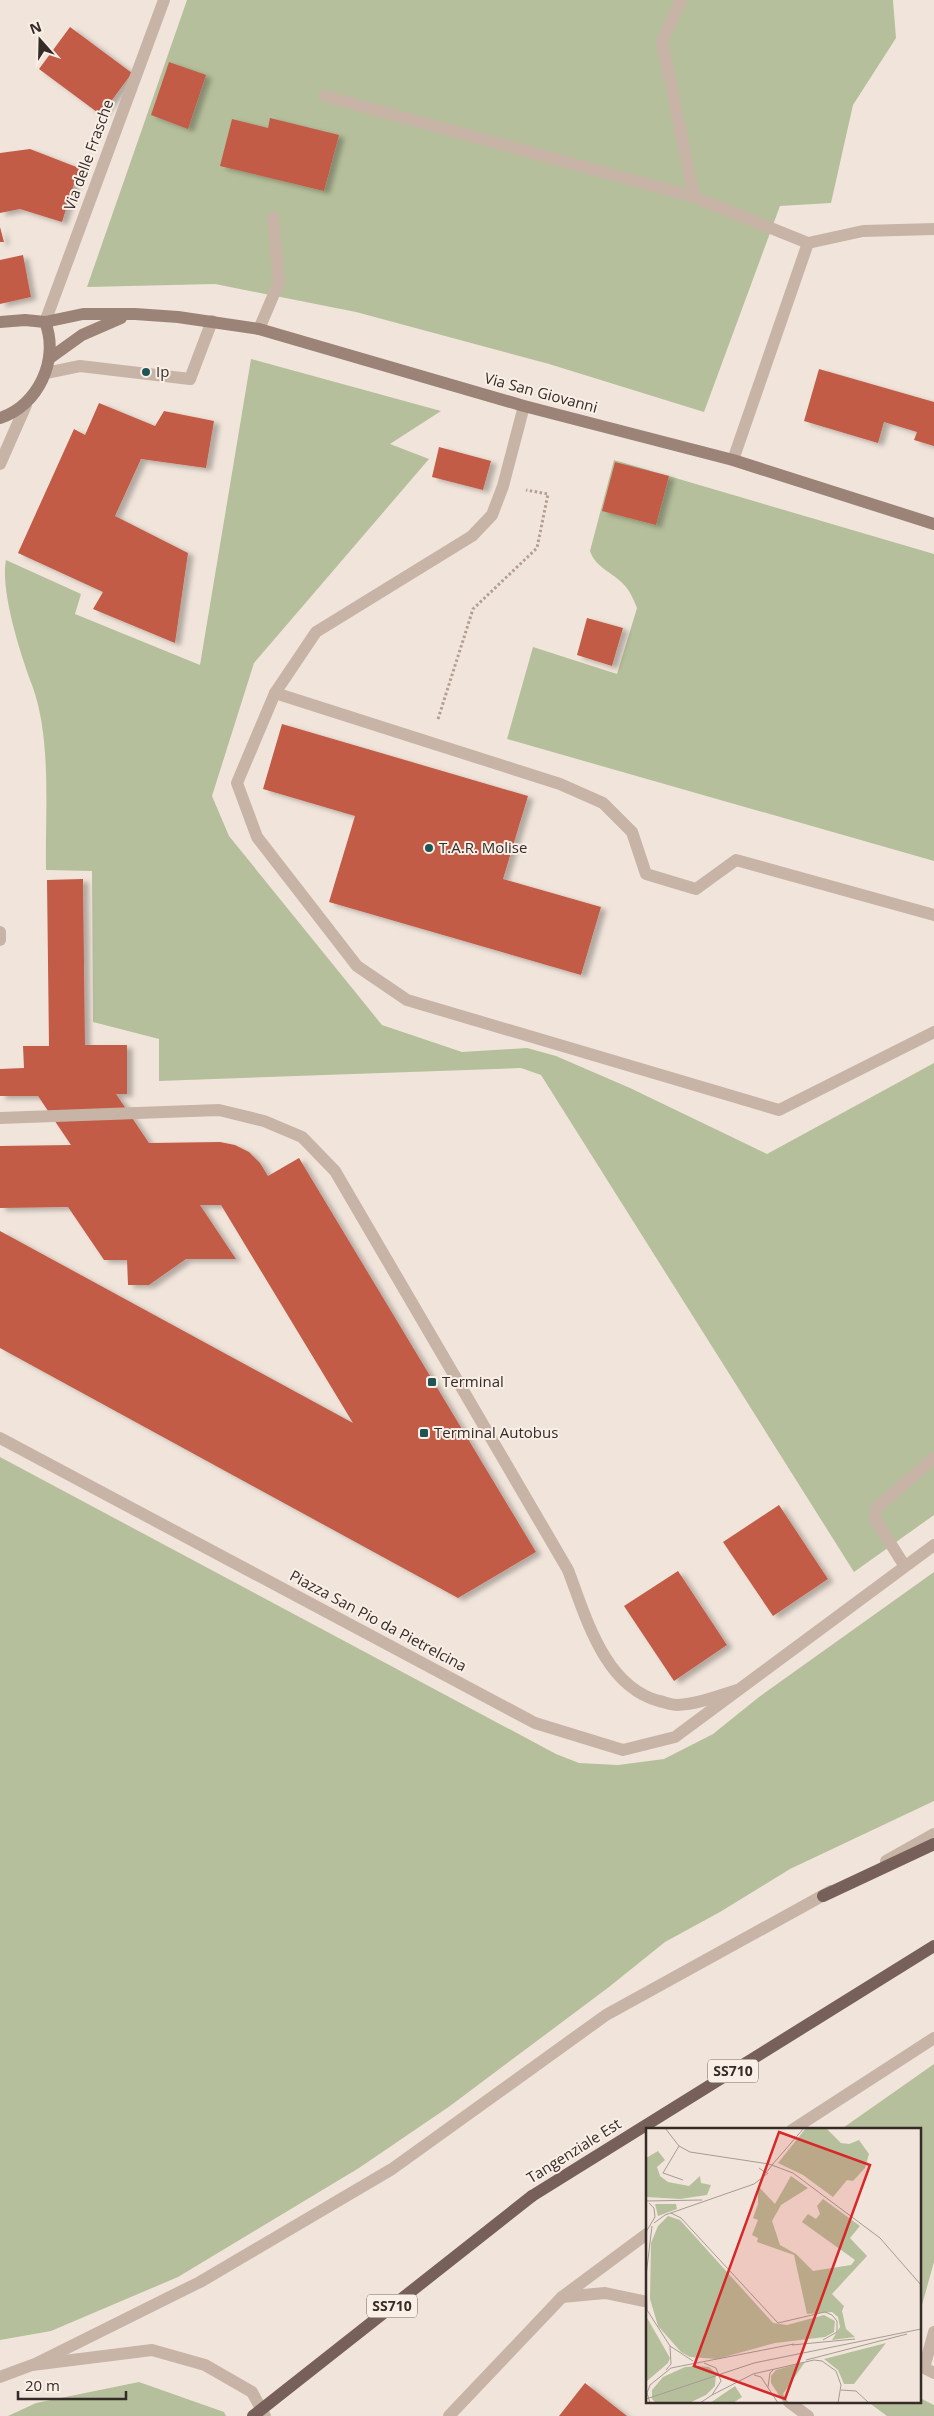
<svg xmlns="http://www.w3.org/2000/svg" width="934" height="2416" viewBox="0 0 934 2416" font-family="'Open Sans',sans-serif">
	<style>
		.green { fill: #b6bf9b }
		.building { fill: #c25c47; filter: url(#shadow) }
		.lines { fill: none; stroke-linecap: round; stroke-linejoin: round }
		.path { stroke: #b49e91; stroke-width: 3; stroke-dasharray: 2.5 2.5; stroke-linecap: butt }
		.service { stroke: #c8b4a7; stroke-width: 12 }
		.minor { stroke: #c8b4a7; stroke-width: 12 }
		.tertiary { stroke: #c8b4a7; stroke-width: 12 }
		.secondary { stroke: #9c8378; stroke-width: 12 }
		.primary { stroke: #776059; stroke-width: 12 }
		.primary-bridge { stroke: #776059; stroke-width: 12 }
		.poi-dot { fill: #1e5554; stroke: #f9efe7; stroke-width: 2 }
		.labels { text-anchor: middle; stroke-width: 4; stroke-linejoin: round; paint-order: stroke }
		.shield { fill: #f9efe7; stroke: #706661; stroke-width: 1 }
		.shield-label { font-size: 14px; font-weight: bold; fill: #352b27 }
		.street-label { font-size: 15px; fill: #352b27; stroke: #f9efe7 }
		.poi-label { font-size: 15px; fill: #352b27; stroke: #f9efe7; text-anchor: start }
		.inset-road { fill: none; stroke: #a69b93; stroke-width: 1 }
		.view { fill: #d62828; fill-opacity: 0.15; stroke: #d62828; stroke-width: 2.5 }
		.inset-edge { fill: none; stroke: #352b27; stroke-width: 2.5 }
	</style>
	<defs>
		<filter id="shadow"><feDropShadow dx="5.5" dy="3" stdDeviation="2.5" flood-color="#0004"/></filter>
	</defs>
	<rect width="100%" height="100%" fill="#f1e5db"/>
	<g class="green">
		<path d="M187,0H893L896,38L853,105L831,203L780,206L704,412L549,364L356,312L215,284L87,287Z"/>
		<path d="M251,359L441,411L390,444L429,459L254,663L212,796L229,836L382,1025L462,1052L527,1048L556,1056L630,1088L767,1154L934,1063V1515L854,1572L541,1075L521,1068L159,1081V1039L93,1022L92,871L46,870C45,812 52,739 32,685C20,653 0,590 6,560L81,594L75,614L200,665Z"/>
		<path d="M614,460L934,554V861L507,739L533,647L617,674L637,608C634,601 631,593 626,587C615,573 596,569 590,551Z"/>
		<path d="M0,1457L556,1754L579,1763L618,1765L664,1759L713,1734L759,1697L934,1572V1801L790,1869L720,1912L665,1942L609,1987L450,2106L359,2168L178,2277L51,2331L0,2340Z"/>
		<path d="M934,2064V2262L920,2312V2130H840Z"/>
		<path d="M139,2382L224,2412L226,2416H8L36,2403Z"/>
		<path d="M920,2398L934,2405V2416H887L868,2402H920Z"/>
	</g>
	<g class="building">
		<path d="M70,27L132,73L101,115L39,69Z"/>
		<path d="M169,62L206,75L188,129L151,115Z"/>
		<path d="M270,118L339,135L324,191L220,166L232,119L268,128Z"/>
		<path d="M30,149L79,168L62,222L20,209L0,213V153Z"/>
		<path d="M0,227L4,242H0Z"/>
		<path d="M23,255L31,297L0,304V260Z"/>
		<path d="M819,369L934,402V446L914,440L917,432L884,422L878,443L804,421Z"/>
		<path d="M99,403L155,426L164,411L214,421L206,468L141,459L115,516L188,553L175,643L93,609L103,592L18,553L74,429L85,435Z"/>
		<path d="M439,447L491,461L483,490L432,477Z"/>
		<path d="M615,462L669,476L656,525L602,511Z"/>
		<path d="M587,618L623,628L612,666L577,655Z"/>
		<path d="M282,724L528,796L503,879L601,907L581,975L329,902L355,816L263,789Z"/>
		<path d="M83,879L85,1045H127V1094H116L149,1143L220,1142L235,1145L249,1152L260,1163L268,1176L299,1158L536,1552L458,1598L0,1348V1231L353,1423L221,1205H200L236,1259H186L149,1285H128L127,1260H104L68,1207L0,1208V1146L71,1145L38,1096H0V1069L24,1068L23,1046H49L47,880Z"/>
		<path d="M779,1505L828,1579L773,1616L723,1542Z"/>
		<path d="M678,1571L727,1645L674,1681L624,1606Z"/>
		<path d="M585,2383L627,2416H559Z"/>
	</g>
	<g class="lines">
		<path class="path" d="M438,719L473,609L537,548L548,494L526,490"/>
		<g class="service">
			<path d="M681,0L662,41L694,197"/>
			<path d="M325,96L694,197L808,243"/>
			<path d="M259,329L279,282L273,217"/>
			<path d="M46,373L80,366L190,379L212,321"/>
			<path d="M524,406L503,486L492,515L472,536L316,632L275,693L237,783L257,837L357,966L407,1000L779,1110L934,1032"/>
			<path d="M733,460L808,243L863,231L934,229"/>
			<path d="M275,693L560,784L603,803L632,832L646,874L696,889L736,860L934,915"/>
			<path d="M0,932V940"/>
			<path d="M0,1118L219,1110L264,1121L302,1137L335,1171L568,1570C586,1617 604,1686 659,1701C664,1702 671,1705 677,1705C698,1704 718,1696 737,1690"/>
			<path d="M904,1565L875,1519L877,1507L934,1458"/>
			<path d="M934,2332L924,2368L934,2373"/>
		</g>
		<g class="minor">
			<path d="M45,322L164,0"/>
			<path d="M0,1438L535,1723L623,1750L675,1737L934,1545"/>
			<path d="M886,1861L934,1834"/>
			<path d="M792,2130L934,2038"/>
			<path d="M562,2297L605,2293L648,2302"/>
			<path d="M35,2364L200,2282L392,2169L606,2015L831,1891"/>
			<path d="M789,2402L808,2416"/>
			<path d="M449,2416L562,2297L648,2233"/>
		</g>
		<g class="tertiary">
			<path d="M0,464L26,405"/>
			<path d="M0,2377L32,2365L152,2350L205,2365L252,2392L265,2416"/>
		</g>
		<g class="secondary">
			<path d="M0,322L25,320L45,322L83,314H135L178,317L259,329L524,406L733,460L934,524"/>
			<path d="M50,358L82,335L121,318"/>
			<path d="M0,418C38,406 60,359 45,322"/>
		</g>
		<g class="primary">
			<path d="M823,1896L934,1844"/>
			<path d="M532,2196L934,1946"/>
		</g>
		<path class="primary-bridge" d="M253,2416L532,2196"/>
	</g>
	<g class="poi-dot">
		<circle cx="146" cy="372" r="5"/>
		<circle cx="429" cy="848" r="5"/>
		<rect x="427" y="1377" width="10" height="10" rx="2.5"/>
		<rect x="419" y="1428" width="10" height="10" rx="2.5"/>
	</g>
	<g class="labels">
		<g class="shield">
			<rect x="708" y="2059.5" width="50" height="23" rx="4"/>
			<rect x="367" y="2294.5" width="50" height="23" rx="4"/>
		</g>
		<g class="shield-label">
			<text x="733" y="2076">SS710</text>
			<text x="392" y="2311">SS710</text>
		</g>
		<g class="street-label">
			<text transform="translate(89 155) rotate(-70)" y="5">Via delle Frasche</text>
			<text transform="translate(541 393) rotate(15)" y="5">Via San Giovanni</text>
			<text transform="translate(378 1621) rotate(28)" y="5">Piazza San Pio da Pietrelcina</text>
			<text transform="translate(574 2151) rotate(-32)" y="5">Tangenziale Est</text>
		</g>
		<g class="poi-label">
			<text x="156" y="377">Ip</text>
			<text x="439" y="853">T.A.R. Molise</text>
			<text x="442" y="1387">Terminal</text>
			<text x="434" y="1438">Terminal Autobus</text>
		</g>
	</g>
	<g transform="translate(646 2128)">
		<rect width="275" height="275" fill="#f1e5db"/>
		<path d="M160,0H180L195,15L203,16L213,12L223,26L219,40L207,53L201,52L187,69L157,47L132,35ZM12,23L19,32L11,39L14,48L22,54L43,58L54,48L55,55L65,57L61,67L34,71L0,69V30ZM145,48L162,60L135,77L126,93L134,117L150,126L167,143L205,137L209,132L156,94L162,86L170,91L174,86L171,78L177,71L214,98L204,110L221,128L186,166L198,178L196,183L200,201L209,209L186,212L194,199L192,189L186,184L161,186L148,127L111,114L112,110L106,107L112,92L107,90L112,76V58L129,76ZM9,76H30L31,81L12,88ZM22,88L34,92L127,195L141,197L178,187L189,193L188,204L179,209L129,215L71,231L44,229L35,224L12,198L4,171L5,115L12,98ZM0,188L24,230L22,235L0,254ZM240,215L208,256H198L192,242L178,231ZM159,234L137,266L143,275H138L125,255V248L130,242ZM52,238L63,239L70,245L69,258L60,267L43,275H10L6,271V262L17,249L39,239ZM89,258L96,269L87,275H64Z" fill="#b6bf9b"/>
		<path class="inset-road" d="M19,0L33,18L44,24L123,36L147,45L234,110L275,157M33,18L17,45L37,52M126,37L158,0M113,40L120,45L126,37M0,73L56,72M25,85L35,90L132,195L179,184L186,187L191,193V204L177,212M8,95L19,87L108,56L122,45M6,98L0,148L1,182L24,218L47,233M0,104L9,89L8,80L3,75M146,217L209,211M160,232L261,206M20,242L25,236L24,218M108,247L115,249L132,275M122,259L124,245L128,241M195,262L210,263L223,275M66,267L107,246L168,232L176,233L190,243L195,257L192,275M0,271L108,235L275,201M4,275L1,265L4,257L25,240L148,216M54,275L66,267L75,253L70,240L58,235"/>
		<path class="view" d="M133,4L224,37L139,271L48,238Z"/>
		<rect width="275" height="275" class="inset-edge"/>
	</g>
	<g transform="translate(40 40) rotate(340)" stroke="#f9efe7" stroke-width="4" paint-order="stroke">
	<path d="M0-4L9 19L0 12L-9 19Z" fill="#352b27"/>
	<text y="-8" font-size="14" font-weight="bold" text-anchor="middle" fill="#352b27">N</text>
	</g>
	<path d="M18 2391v8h108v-8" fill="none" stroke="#352b27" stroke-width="2.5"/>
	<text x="25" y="2391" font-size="15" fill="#352b27" stroke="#f9efe7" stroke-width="4" paint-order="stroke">20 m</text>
</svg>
